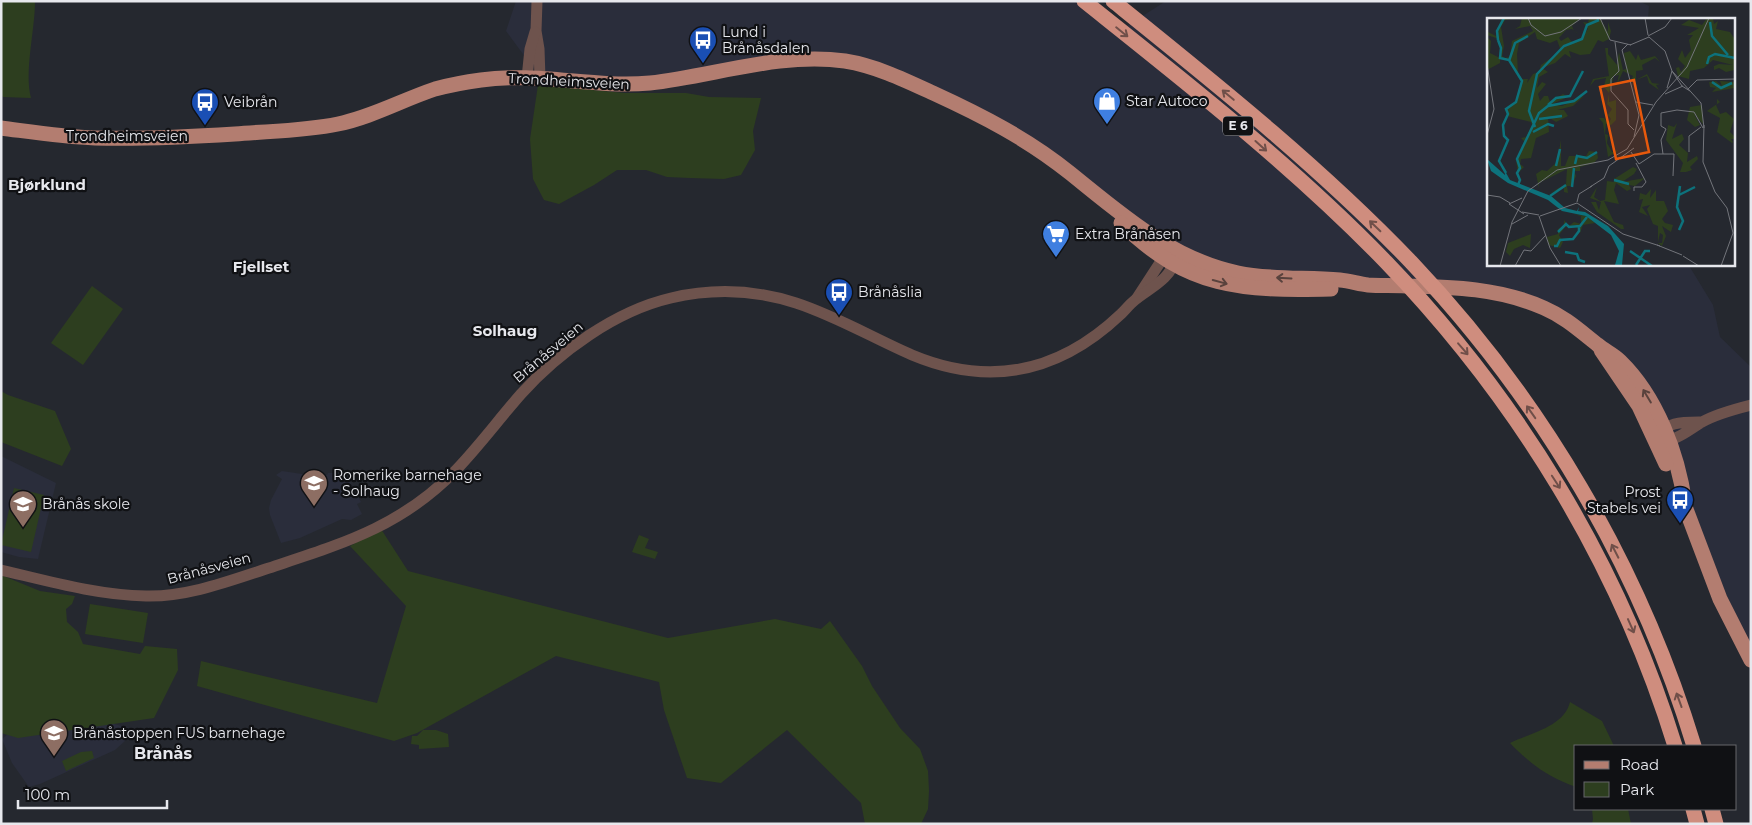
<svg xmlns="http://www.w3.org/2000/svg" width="1752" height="825" viewBox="0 0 1752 825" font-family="Montserrat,sans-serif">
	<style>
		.built { fill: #2a2d3b }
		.green { fill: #2d3e1f }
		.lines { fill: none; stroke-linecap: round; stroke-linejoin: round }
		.minor { stroke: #6e534d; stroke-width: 11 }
		.major { stroke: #b37d70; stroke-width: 15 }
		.highway { stroke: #cf8d7e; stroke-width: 15 }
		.oneway { stroke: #704f49 }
		.oneway2 { stroke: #59423d }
		.labels { text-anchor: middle; stroke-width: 4.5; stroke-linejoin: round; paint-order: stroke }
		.shield { fill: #101114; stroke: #a6a8ac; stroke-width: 1 }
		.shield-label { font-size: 12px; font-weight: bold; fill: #e7e8ed }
		.poi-label { font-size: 14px; fill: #e7e8ed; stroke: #101114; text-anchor: start }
		.street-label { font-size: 14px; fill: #e7e8ed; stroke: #101114 }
		.neighbourhood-label { font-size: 15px; font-weight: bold; fill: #e7e8ed; stroke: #101114 }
		.quarter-label { font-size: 16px; font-weight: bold; fill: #e7e8ed; stroke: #101114 }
		.inset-river { fill: none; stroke: #0d727c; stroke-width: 2.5 }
		.inset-road { fill: none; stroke: #73757b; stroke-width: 1 }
		.view { fill: #e8590c; fill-opacity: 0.15; stroke: #e8590c; stroke-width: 2.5 }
		.inset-edge { fill: none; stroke: #e7e8ed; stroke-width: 2.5 }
	</style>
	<rect width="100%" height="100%" fill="#25282f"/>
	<g class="built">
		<path d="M516,1H1083L1119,31L1166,1H1639L1649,6L1648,19H1488V264H1688L1713,305L1720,337L1751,367V660L1668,442L1641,388L1539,307L1476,292L1181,260L978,111L833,57L649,82L537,73L506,31Z"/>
		<path d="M1,456L56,483L38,559L19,557L1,552Z"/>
		<path d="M282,471L309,475H327L328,473H336L343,475L349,480L361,502L357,504L362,514L351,520L342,519L300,538L281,543L270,515L269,508L271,500L282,479L276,475Z"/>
		<path d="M99,720L137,730L115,750L40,784L29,787L12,763L2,739L12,731Z"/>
	</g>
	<g class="green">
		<path d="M1,1H35C35,31 24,71 31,98L3,97L1,94Z"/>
		<path d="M538,85L625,93H686L709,97L761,98L753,131L755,150L741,175L724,179L690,178L667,177L646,170H617L594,185L559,204L544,200L533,179L530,139Z"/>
		<path d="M92,286L123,309L83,365L51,343Z"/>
		<path d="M1,391L8,395L55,411L71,449L62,466L1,442Z"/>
		<path d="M14,488L44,495L31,552L1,545Z"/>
		<path d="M381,529L408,571L668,638L775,619L821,629L830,621L862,666L872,686L900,728L920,749L928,771L929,791L928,809L921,824H865L861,803L787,730L721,783L687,778L664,710L659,682L556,656L417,733L394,741L197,686L201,661L377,703L406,606L350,546Z"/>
		<path d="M639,535L649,539L645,548L658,552L655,559L632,552Z"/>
		<path d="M1,575L40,591L75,596L72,604L66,609L67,622L78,632L83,644L140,654L145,646L177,649L178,670L154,718L18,738L1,733Z"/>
		<path d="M90,604L148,613L143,643L85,634Z"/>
		<path d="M1570,702L1602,721L1614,746H1576V787C1548,777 1530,764 1510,743C1530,733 1564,727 1570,702Z"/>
		<path d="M423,730H436L448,734L449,747L419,749V745L411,744L412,736H417Z"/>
		<path d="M92,751L94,758L66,771L62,761L81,752Z"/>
		<path d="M1592,809H1628L1631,824H1592L1593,819Z"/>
	</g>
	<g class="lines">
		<g class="minor">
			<path d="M537,1L536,31L539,49L540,78"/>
			<path d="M527,78L530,49L535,32"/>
			<path d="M1137,298L1163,258L1169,254"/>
			<path d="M1702,422C1685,422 1664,421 1656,439C1674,444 1687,431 1702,422C1716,414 1735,409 1751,405"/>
			<path d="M1,570C48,581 97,595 146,596C188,597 229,581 269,568C341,544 401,527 456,470C479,446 499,419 521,394C559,352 615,311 671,298C713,288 756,290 796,303C836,316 873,338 912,355C991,388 1060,372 1121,314C1126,309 1130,304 1135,300C1151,287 1170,280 1176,258"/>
		</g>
		<g class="major">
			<path d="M1,128C32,132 63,137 95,138C141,139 189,137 235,134C270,131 304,131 338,124C372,117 402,100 435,89C450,85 466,82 481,80C537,72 593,88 650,83C714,76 779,52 845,61C876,66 905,80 933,93C981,115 1028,139 1070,173C1121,214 1171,259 1238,273C1271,280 1306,277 1340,280C1350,281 1359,284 1368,285C1381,286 1393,285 1406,286C1453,287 1499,288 1544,308C1565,317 1580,331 1598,345C1605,351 1613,354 1620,361C1657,397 1678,454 1685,504"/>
			<path d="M1121,223C1188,289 1242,291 1331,289"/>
			<path d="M1601,350L1639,406L1666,464"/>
			<path d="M1681,496L1720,599L1751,660"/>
		</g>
		<g class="highway">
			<path d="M1084,1C1188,84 1293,166 1386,262C1518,399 1619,564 1675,746"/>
			<path d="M1113,1C1216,84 1320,167 1411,262C1541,399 1639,565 1694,746"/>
			<path d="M1693,809L1697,824"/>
			<path d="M1712,809L1716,824"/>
		</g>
	</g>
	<defs><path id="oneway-shaft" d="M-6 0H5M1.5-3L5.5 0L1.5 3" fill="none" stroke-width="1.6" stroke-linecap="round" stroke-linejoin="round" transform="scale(1.25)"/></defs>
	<g class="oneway">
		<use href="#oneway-shaft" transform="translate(1122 32) rotate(39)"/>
		<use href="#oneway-shaft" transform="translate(1228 95) rotate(-140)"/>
		<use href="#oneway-shaft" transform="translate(1261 146) rotate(42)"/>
		<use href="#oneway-shaft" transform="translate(1375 226) rotate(-136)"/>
		<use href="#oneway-shaft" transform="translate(1463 349) rotate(49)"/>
		<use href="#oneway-shaft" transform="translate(1531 412) rotate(-125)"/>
		<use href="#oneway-shaft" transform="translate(1556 482) rotate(57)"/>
		<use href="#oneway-shaft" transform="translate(1615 551) rotate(-117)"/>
		<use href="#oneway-shaft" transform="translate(1631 626) rotate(66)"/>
		<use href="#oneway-shaft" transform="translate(1679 700) rotate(-110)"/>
	</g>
	<g class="oneway2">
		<use href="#oneway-shaft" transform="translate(1284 278) rotate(-177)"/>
		<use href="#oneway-shaft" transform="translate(1220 282) rotate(15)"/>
		<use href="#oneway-shaft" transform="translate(1647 396) rotate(-121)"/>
	</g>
	<defs>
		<g id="bus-pin" transform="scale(1.4375)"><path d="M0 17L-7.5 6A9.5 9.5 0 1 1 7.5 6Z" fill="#1a4fb4" stroke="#101114"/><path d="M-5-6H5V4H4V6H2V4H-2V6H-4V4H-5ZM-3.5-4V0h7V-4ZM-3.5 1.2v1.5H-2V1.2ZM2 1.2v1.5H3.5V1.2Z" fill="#fff"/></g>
		<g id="shop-pin" transform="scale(1.4375)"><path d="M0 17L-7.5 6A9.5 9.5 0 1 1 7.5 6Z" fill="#3f7fe0" stroke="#101114"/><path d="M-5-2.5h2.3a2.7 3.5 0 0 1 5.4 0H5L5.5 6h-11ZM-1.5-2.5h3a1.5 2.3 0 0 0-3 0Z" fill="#fff"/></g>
		<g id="supermarket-pin" transform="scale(1.4375)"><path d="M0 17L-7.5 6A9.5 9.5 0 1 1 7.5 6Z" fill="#3f7fe0" stroke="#101114"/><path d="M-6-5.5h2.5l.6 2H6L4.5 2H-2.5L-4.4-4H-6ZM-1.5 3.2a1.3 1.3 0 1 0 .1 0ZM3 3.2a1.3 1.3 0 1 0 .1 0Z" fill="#fff"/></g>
		<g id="school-pin" transform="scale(1.4375)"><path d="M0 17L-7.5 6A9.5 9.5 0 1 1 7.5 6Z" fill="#8d6e63" stroke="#101114"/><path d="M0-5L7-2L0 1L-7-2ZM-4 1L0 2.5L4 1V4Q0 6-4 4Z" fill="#fff"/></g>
	</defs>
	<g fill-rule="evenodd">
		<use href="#bus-pin" x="703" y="40"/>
		<use href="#shop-pin" x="1107" y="101"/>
		<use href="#bus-pin" x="205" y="102"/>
		<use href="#supermarket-pin" x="1056" y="234"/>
		<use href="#bus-pin" x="839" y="292"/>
		<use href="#school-pin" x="314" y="483"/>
		<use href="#bus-pin" x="1680" y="500"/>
		<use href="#school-pin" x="23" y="504"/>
		<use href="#school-pin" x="54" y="733"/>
	</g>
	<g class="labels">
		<rect class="shield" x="1223" y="116.5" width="30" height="19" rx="4"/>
		<g class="shield-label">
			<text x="1238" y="130">E 6</text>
		</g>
		<g class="poi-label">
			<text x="722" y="37">Lund i<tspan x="722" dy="16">Brånåsdalen</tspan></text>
			<text x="1126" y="106">Star Autoco</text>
			<text x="224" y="107">Veibrån</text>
			<text x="1075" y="239">Extra Brånåsen</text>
			<text x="858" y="297">Brånåslia</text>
			<text x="333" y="480">Romerike barnehage<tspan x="333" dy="16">- Solhaug</tspan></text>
			<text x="1661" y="497" text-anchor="end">Prost<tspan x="1661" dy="16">Stabels vei</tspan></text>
			<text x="42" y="509">Brånås skole</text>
			<text x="73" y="738">Brånåstoppen FUS barnehage</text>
		</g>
		<g class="street-label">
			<text transform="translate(569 81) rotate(3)" y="5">Trondheimsveien</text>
			<text x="127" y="141">Trondheimsveien</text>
			<text transform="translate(548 352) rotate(-40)" y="5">Brånåsveien</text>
			<text transform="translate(209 568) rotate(-15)" y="5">Brånåsveien</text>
		</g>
		<g class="neighbourhood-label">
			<text x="47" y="190">Bjørklund</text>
			<text x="261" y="272">Fjellset</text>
			<text x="505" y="336">Solhaug</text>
		</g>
		<g class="quarter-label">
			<text x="163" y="759">Brånås</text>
		</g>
	</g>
	<g transform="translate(1487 18)">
		<rect width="248" height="248" fill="#25282f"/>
		<path d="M15,0L24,1L18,2L14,9L17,28L15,38L18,40L23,39L25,23L46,13L43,8L28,11L33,8L35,0H90L92,2L85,8L87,13L89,14L91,16L85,11L79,12L72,20L74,23L81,19L85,24L93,21L101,11L96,4L101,5L102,0H113L121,14V4L124,13L122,21L116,24L111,22L103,36L93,37L82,33L84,40L78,36L68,45L55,50L61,54L52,59L50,70L55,64L59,66L51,76L53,83L57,78H61L63,84L76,76L81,79L65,86L75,88L97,78L86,88L70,92H77L81,98L69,104L61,99L62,114L49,120L44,140L34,141L33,146L37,149L31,155L29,142L39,125L34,120L39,119L45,107L44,104L20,98L19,91L29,83L35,63L23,43L13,39L15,28L12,21L0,17V3L1,14L9,18ZM48,14L50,21L63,25L70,22L74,33L54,47L52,54L46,56L40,65L41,61H35L31,55L30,36L32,25ZM220,0H226L227,6L231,3L229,11L243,14L247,20V52L239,54L232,50L227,52V48L220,51L232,46L246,47L226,42L217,50L203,53L202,61L191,58L189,50L192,49L194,54L198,48L191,41L195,32L198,40L204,32L202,22L206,17H200L212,10L194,7L202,2L215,7ZM0,19L4,23L3,35L13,40V45L0,52ZM118,30H121V36L130,47L132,34L136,52L139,51L137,35L143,33L149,42L151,36L154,42L168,38L173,44L168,40L155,47L156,52L149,53V62L160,56L165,65L173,66L169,67L172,72L162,65L160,58L143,64L146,58L136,53L129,69L132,57L127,58L122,75L117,69L119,60L108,62L103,68L106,61L122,58ZM229,63L235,68L233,63L247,64V70L225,74L229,70L223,69L222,64ZM122,76V84L129,82V102L124,107L119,106L118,116L121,117L120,125L125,134L132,132L121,139L116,105L112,100H117L121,105L124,101L121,97L125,91L120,86ZM230,81L233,84L229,87L233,96L239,94L247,101L243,114L247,118V121H244L246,124L245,125L230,114L233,100L220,93L230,86ZM215,87L216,106L207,96L213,107L208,109L200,102L203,89ZM190,105L185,121L195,116L197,121L192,127L201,135L200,144L210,138L211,141L203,149L205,152L199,154H193L196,145L179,122L181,107L187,109ZM74,122V148H78L82,138H99L102,133L110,134L111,140L107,145L93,149V153H87L89,158L85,168H80L81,175L77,174V169L63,175L79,166L80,151L52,165V170L49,156L55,152L60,153L70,144ZM146,149L150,151L147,156L135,164L158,160L148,168L142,167L144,171L140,173L129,165L127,172L132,186L117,183L127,204L136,207L137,211H134L110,194L104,184H109L112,192L114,184L103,180L110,169L107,179L113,183L118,182L120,163L127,164V161ZM164,171L163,180L169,172V183H177L181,193L175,201L178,205L186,207L184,214L175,208L179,218L175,228L171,225H175L176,217L173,215L171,224V208L166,206L160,191L163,187L155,189L161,198L152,194L156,181L152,182L153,175L159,177ZM86,196L100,198L108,205L96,207L93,215L89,207L78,209L72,217L76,224L73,230L62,227L60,219L71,216V211L77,208V202L82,208L87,204L94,206V198ZM44,216L43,230L36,227L27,231L23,238L19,234L21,225Z" fill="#2d3e1f" fill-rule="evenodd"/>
		<path d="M0,141L18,157V153L23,162L64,178L78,190L90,193L92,189L91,193L98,194L121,208L137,226L135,247H128L132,233L124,217L99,198L75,193L61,182L21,165L4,153Z" fill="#0d727c"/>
		<path class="inset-river" d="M223,4L225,18L241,37M11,22L10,13L17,0M11,22L14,30L13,40L22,42L35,63L29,84L19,91L21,96L16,107L17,118L21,122L12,143L19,155M22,43L28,25L41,18M220,46L222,39L228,36L248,40M225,64L234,70L245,65M61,87L69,80L83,78L96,53M52,101L75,98M48,109L42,93L50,56L77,28L95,21L100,7L112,2M46,114L61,106L67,108M88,146L90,138L100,140L110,134M69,148L73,131M127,162L142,166M31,167L33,162L30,155L33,150L30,141L52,95L61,88L87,83L100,73M85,169L87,150M192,177L208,169M63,178L79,167M192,212L196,203L190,189L193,168M71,214L79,206L82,209L93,208L100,199M67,228H70L73,222L86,221L92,213V208M143,233L165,248M78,234L90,236L92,242L98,244M149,247L158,233H163"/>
		<path class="inset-road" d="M41,0L44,7L58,18L74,14L95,0M113,0L123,22L144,27M158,0L161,17M161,18L178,9L185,0M162,19L178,33L185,53M128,24L132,53L124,61V73L141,92V106L147,112M141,26L135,32L152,97L147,119M143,27L162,19M0,46L7,91L0,117M180,70L185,53M201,71L210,62L248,61M203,73L195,68L185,53L214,85L217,110M178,76L196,68M149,84L166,87M217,107L216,144L228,174L240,190L246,215L234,248M144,134L152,146L167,136H187L186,158M202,134V118L214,109M176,136L174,122L179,111L174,108V95L190,92L207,94L216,110M103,169L117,160L122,148L147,130M147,173V169H155L159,164L149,145M0,177L13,179L23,185M35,180L22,186L37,196M90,184L92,176L105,168M90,185L136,216L173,228M35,194L52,197M52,198L63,230L74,248M53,198L90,185M25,206L41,197M170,227L195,237M196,238L212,248M13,248L25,204L41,173L70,152L121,142L140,131L169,84L200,49L222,0M28,248L37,232L44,233L59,217"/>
		<path class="view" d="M147,62L162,134L129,141L113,69Z"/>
		<rect width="248" height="248" class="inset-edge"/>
	</g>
	<rect width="1752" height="825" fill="none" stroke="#e7e8ed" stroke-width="5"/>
	<rect x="1574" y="745" width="162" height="65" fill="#101114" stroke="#66676b"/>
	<rect x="1584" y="761" width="25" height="8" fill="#b37d70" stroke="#66676b"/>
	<text x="1620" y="770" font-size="15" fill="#e7e8ed">Road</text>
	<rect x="1584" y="782" width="25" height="15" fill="#2d3e1f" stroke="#66676b"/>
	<text x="1620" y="795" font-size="15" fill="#e7e8ed">Park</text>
	<path d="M18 800v8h149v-8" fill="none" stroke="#e7e8ed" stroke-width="2.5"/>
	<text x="25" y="800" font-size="15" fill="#e7e8ed" stroke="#101114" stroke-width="4" paint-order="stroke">100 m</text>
</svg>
